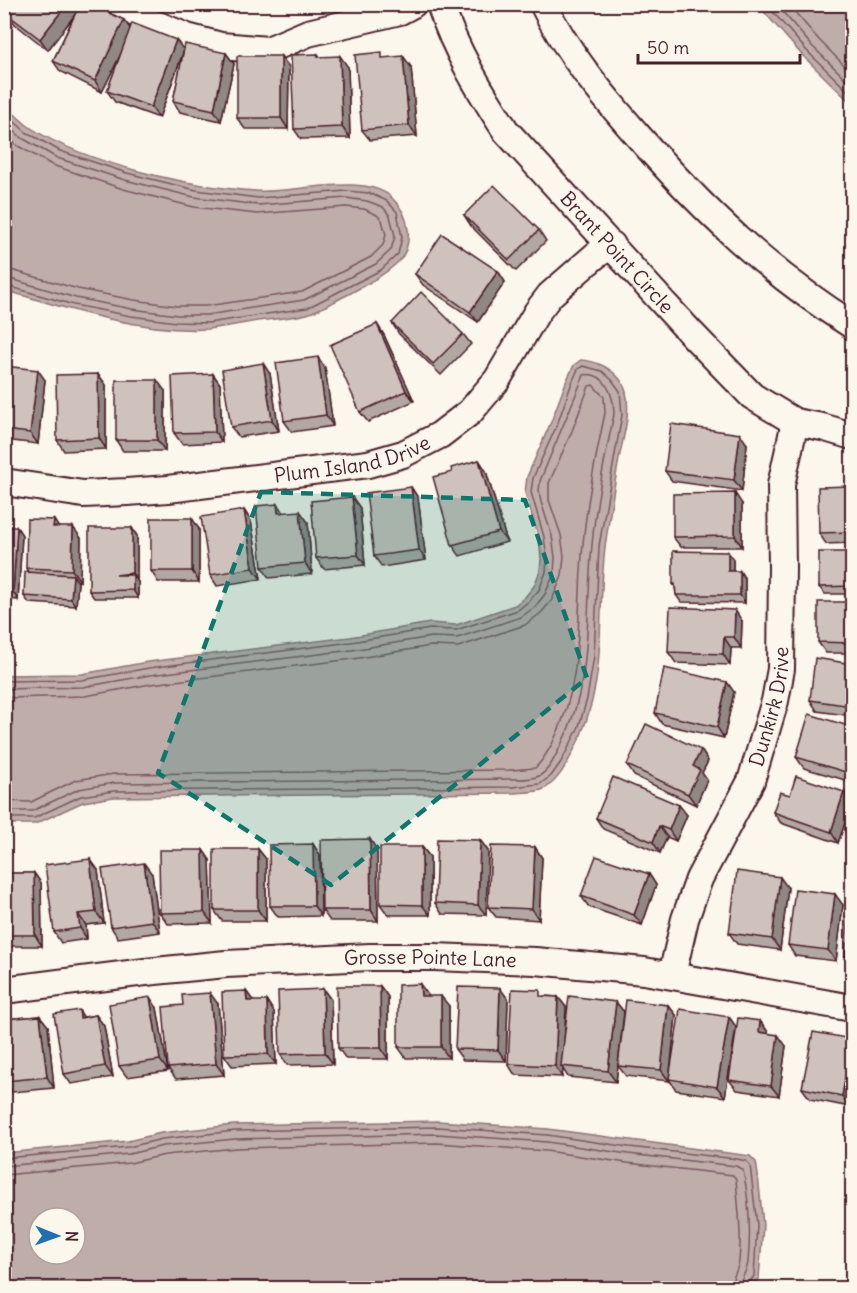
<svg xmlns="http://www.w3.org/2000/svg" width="857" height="1293" viewBox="0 0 857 1293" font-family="Delius,sans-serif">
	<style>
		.water { fill: #bfadaa; stroke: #907477; stroke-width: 1.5; fill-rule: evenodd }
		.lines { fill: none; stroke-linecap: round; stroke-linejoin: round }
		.shore { stroke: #79585e; stroke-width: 1.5 }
		.minor-casing { stroke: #4a1f2b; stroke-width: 30 }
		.minor { stroke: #fbf7ec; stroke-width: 26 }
		.wall { fill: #b2a7a2; stroke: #4a1f2b; stroke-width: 1.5 }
		.shaded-wall { fill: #918884; stroke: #4a1f2b; stroke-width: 1.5 }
		.building { fill: #cfc2bc; stroke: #4a1f2b; stroke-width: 1.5 }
		.marked { fill: #0f766e; fill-opacity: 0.2; stroke: #0f766e; stroke-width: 4.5; stroke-dasharray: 12 8; stroke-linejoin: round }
		.labels { text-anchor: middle; stroke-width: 4.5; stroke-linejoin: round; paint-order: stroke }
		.street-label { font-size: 20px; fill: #4a1f2b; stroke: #fbf7ec }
	</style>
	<rect width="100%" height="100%" fill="#fbf7ec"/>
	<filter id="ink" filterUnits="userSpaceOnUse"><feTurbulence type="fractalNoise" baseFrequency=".0167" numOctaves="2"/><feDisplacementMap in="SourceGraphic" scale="12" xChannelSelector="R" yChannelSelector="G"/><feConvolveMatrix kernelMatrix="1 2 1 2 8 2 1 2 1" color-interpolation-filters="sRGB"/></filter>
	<g filter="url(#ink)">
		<g class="water">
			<path d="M758,5H852V104L802,55Z"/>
			<path d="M4,104C13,112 22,122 31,128C87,164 190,187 256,191C291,194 367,171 393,199C410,215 415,246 397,263C382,277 365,285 347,295C335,301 320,310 307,314C291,318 273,319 257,321C241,324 224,327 208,329C142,333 67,309 5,290Z"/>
			<path d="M581,360C599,361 621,372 626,392C631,414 623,437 619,459C614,486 610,513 606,540C595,618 611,680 572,754C565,767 557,782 544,789C536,793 521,792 512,793L114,797L83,802L35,824H5V675L82,674L148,662L350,637L430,623L456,625L515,605L525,597L534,586L540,571L541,559L539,538L525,493L527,477L551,422L566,382L574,365Z"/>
			<path d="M438,1121L548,1129L750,1156L756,1162L758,1175L763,1225L759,1279L751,1288H5V1153L128,1141L161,1133L234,1125ZM39,1218H75V1254H39Z"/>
		</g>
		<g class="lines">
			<g class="shore">
				<path d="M766,4L807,51L852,95"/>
				<path d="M776,4L812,46L852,85"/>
				<path d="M788,4L819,40L852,73"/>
				<path d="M4,112L26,132L60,151L127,173L196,190L258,198L347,191L369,193L387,201L397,212L402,237L398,254L381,270L307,308L208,323L176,322L131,316L74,305L4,285"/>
				<path d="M4,122L22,138L57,158L125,180L194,197L258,205L346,198L367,201L383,207L390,216L395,236L391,250L376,264L304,300L207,315H177L132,309L76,298L4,277"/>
				<path d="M4,134L18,146L52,165L123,189L194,207L257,214L346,207L364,209L377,215L382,220L386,235L383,245L371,257L302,292L206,306H177L134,300L78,289L4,268"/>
				<path d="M4,681L82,680L149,668L351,642L430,629L456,630L518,610L529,601L539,590L546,572L547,558L544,537L531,492L533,478L557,425L571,385L578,369L583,366L602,371L612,380L620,391L622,415L599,546L594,656L587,699L578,729L561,762L551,776L540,784L512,787L114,791L81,796L34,818H4"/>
				<path d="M4,689L83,687L150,675L352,650L431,637L457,638L521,617L535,607L545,594L554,574L555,557L552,536L541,502L539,492L540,481L584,375C606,371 614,397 614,414C605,457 596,501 592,545C585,615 594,682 560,747C555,757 549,771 539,776C531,780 519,779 511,779L114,783L79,789L32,811H4"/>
				<path d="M4,698L85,696L151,684L353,659L431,646L458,647L525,625L541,613L552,600L562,576L564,556L561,535L549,500V483L572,431L589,386L593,385L604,397L605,413C596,456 587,500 583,544C576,611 585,680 553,742C548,751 543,761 535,768L511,770L114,774L76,780L31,802L4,801"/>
				<path d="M4,1158L129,1147L162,1139L235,1131L438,1127L547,1135L629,1147L737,1159L746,1161L750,1165L757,1225L754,1276L748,1284L747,1288"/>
				<path d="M4,1166L129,1154L163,1146L235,1139L437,1134L547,1142L628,1154L736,1166L743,1170C749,1199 751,1232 748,1262C747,1272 740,1278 740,1288"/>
				<path d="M4,1175L130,1163L165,1155L236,1148L437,1143L546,1151L627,1163L733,1175L736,1179C738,1206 742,1234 739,1261C738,1271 731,1278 731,1288"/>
			</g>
			<g class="minor-casing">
				<g id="minor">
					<path d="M121,4L146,20L187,37L221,46L268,50L308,33L400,11L413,4"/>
					<path id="s1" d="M440,4C455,50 480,91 506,131L690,332L752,396L795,422L822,427L852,436"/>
					<path d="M543,4C567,53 603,96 639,137C704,211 769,273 852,325"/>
					<path id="s2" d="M4,482L83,494L127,492L168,489L368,464L403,454L440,435L470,412L497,380L537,312L550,295L596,255L612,245"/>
					<path id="s3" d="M672,975L685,919L699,879L751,781L775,701L781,669L782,567L781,485L795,422"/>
					<path id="s4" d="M4,990L145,972L226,964L370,957H434L535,961L644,971L852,1008"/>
				</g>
			</g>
			<use href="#minor" class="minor"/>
		</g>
		<g class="wall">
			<path d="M7,14L114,15L124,20L130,29L184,50L226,53L234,64L221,121L180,112L173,101L184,51L159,118L115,102L107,91L122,51L102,92L60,71L53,61L74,16L48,50L15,24Z"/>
			<path d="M318,54L320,57L348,67L350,138L301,139L294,129Z"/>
			<path d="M403,56L411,67L417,136L370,140L362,130Z"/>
			<path d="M289,67L288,129H245L237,118Z"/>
			<path d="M464,215L539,230L546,241L516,271L471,226Z"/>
			<path d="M498,271L505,282L478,322L423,285L415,274Z"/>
			<path d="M392,323L463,334L471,344L441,375L399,334Z"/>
			<path d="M377,324L384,335L414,401L368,422L360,412Z"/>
			<path d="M4,366L45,380L38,444L4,440Z"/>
			<path d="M325,368L333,426L292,432L284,421Z"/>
			<path d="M98,374L106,385V449L64,451L57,440Z"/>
			<path d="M213,374L220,384L222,442L182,444L174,433Z"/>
			<path d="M270,374L279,431L239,437L231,427Z"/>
			<path d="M165,391V451H123L116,440Z"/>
			<path d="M747,444L742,491L672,481L665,471Z"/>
			<path d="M479,460L486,471L507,542L460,556L452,545V472Z"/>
			<path d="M852,486V543L826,544L819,533Z"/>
			<path d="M411,487L418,498L426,560L382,567L374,556Z"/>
			<path d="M352,497L360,508L365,565L324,569L316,558Z"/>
			<path d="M742,504V547H681L673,537Z"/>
			<path d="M244,510L251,521L261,579L217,586L210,575Z"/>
			<path d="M283,512L308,522L312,574L269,578L262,567Z"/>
			<path d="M4,527L22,535L18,600L4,599Z"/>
			<path d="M59,527L81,538L80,581H77L78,582L76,606L29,603L24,596L28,572L26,568Z"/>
			<path d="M132,528L137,536V581L138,582V598H94L89,591Z"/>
			<path d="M199,529V582H158L151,571Z"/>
			<path d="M852,552V594H825L819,587Z"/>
			<path d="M733,559V571L745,579V603L681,602L676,595L675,587L673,584Z"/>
			<path d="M852,602V653H826L818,642Z"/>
			<path d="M742,621L741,648H731L730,665L676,663L668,652Z"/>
			<path d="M852,664V716L817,711L810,700Z"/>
			<path d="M734,692L724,738L662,724L655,713Z"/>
			<path d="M852,727V782L804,768L796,757Z"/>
			<path d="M701,750L708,761L702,773L707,780L696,805L634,776L627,765Z"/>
			<path d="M790,795L852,803L838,843L781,823L773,812Z"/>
			<path d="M679,805L687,815L676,841L667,837L660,853L603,829L596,818Z"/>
			<path d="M480,840L488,851L486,915L442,914L435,903Z"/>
			<path d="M313,844L320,855L321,916L278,917L270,906Z"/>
			<path d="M422,847L430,857V915H388L380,904Z"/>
			<path d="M535,847L542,858L539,920L496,917L488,907Z"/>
			<path d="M258,849L266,859V921H222L214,910Z"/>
			<path d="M203,850L210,860L212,923L168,924L160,913Z"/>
			<path d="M377,850L378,921H330L322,910Z"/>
			<path d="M90,859L98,870L104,923L86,925L87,939L61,943L54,932Z"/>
			<path d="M4,873H34L41,883L42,946H4Z"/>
			<path d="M152,874L160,932L118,938L111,927Z"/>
			<path d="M649,874L656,885L642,925L589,907L581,896Z"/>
			<path d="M788,888L780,950L737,944L729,933Z"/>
			<path d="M852,898V966L845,956Z"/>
			<path d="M843,905L836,961L795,956L788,945Z"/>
			<path d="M380,986L388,997V1059H346L338,1048Z"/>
			<path d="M323,989L331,1000L333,1064L287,1065L280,1054Z"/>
			<path d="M246,991L253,1001L274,1012L276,1064L232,1066L224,1055Z"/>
			<path d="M428,996L449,1006V1058H406L398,1047Z"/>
			<path d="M544,996L558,997L566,1007L565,1030L616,1002L624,1012L616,1082L568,1077L563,1069L562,1077L515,1075L508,1064Z"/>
			<path d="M508,999L506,1061L463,1060L455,1049Z"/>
			<path d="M218,1004L224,1075L176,1079L168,1068Z"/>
			<path d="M668,1005L676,1015L669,1078L729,1017L736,1027L725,1097L676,1090L669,1079V1081L626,1076L618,1066Z"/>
			<path d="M157,1008L168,1071L127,1077L119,1066Z"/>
			<path d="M96,1015L104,1026L113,1077L71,1084L64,1074L84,1017Z"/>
			<path d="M40,1016L48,1026L54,1088L12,1092L4,1082V1019Z"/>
			<path d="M760,1021L768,1032V1033L786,1046L779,1096L737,1090L729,1080Z"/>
			<path d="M852,1039L850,1107L810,1099L802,1088Z"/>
		</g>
		<g class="shaded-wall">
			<path d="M4,4H9L4,10Z"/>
			<path d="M67,4H83L48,50L40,39Z"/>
			<path d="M124,20L132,31L102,92L95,81Z"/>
			<path d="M176,40L184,50L159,118L151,107Z"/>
			<path d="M226,53L234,64L221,121L214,110Z"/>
			<path d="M281,56L289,67L288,129L281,118Z"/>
			<path d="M340,56L348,67L350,138L342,127Z"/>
			<path d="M403,56L411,67L417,136L409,125Z"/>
			<path d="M498,271L505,282L478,322L470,312Z"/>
			<path d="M377,324L384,335L414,401L406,391Z"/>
			<path d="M318,357L325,368L333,426L326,415Z"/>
			<path d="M263,363L270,374L279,431L272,420Z"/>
			<path d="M38,370L45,380L38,444L30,433Z"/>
			<path d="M98,374L106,385V449L99,438Z"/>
			<path d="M213,374L220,384L222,442L215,432Z"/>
			<path d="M157,380L165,391V451L157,440Z"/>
			<path d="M740,434L747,444L742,491L734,480Z"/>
			<path d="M479,460L486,471L507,542L499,532Z"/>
			<path d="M411,487L418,498L426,560L419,550Z"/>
			<path d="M735,493L742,504V547L735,536Z"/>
			<path d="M352,497L360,508L365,565L358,555Z"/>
			<path d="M277,504L285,514L278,513Z"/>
			<path d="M244,510L251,521L261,579L253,568Z"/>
			<path d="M300,511L308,522L312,574L305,563Z"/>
			<path d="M192,518L199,529V582L192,571Z"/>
			<path d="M54,520L61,531L53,527Z"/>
			<path d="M17,527L22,535L18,600L13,592Z"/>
			<path d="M73,527L81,538L80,581L72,570Z"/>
			<path d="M132,528L137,536V581L132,573Z"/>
			<path d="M728,552L733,559V579L728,571Z"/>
			<path d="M740,571L745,579V603L740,595Z"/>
			<path d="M73,575L78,582L76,606L71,599Z"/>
			<path d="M133,575L138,582V598L133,590Z"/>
			<path d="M735,610L742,621L741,648L734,637Z"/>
			<path d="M724,637L731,648L730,665L723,654Z"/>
			<path d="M727,682L734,692L724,738L717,727Z"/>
			<path d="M701,750L708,761L702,773L707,780L696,805L688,794L693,766Z"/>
			<path d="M844,792L852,803L838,843L831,832Z"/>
			<path d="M679,805L687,815L676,841L669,830Z"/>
			<path d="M659,826L667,837L660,853L653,842Z"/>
			<path d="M370,839L377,850L378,921L371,910Z"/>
			<path d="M480,840L488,851L486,915L478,905Z"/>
			<path d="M313,844L320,855L321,916L314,906Z"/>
			<path d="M422,847L430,857V915L422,905Z"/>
			<path d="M535,847L542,858L539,920L532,909Z"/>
			<path d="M258,849L266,859V921L258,910Z"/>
			<path d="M203,850L210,860L212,923L204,912Z"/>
			<path d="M90,859L98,870L104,923L96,912Z"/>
			<path d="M144,863L152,874L160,932L152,921Z"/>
			<path d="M34,873L41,883L42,946L35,935Z"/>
			<path d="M649,874L656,885L642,925L634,915Z"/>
			<path d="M780,877L788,888L780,950L772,939Z"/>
			<path d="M835,894L843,905L836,961L828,950Z"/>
			<path d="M78,914L86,925L87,939L80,928Z"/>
			<path d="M420,984L428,995V1006L421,996Z"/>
			<path d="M380,986L388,997V1059L381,1048Z"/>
			<path d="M500,988L508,999L506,1061L498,1050Z"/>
			<path d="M323,989L331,1000L333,1064L325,1053Z"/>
			<path d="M246,991L254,1002L247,1001Z"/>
			<path d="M210,993L218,1004L224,1075L216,1064Z"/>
			<path d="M441,996L449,1006V1058L441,1047Z"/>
			<path d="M150,997L157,1008L168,1071L160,1060Z"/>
			<path d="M558,997L566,1007L563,1066H561L563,1069L562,1077L555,1066Z"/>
			<path d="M267,1001L274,1012L276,1064L268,1054Z"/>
			<path d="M616,1002L624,1012L616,1082L608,1071Z"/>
			<path d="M668,1005L676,1015L669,1081L661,1070Z"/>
			<path d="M79,1010L86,1021L80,1018Z"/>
			<path d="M96,1015L104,1026L113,1077L105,1066Z"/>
			<path d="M40,1016L48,1026L54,1088L47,1077Z"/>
			<path d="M729,1017L736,1027L725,1097L717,1087Z"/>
			<path d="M760,1021L768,1032L767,1043L759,1032Z"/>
			<path d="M778,1035L786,1046L779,1096L771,1086Z"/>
			<path d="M852,1040V1092L850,1107L842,1096Z"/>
		</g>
		<g class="building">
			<path d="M14,4H67L40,39L7,14Z"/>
			<path d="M80,4H100L110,10L109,13L124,20L95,81L53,61Z"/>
			<path d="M132,23L176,40L151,107L107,91Z"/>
			<path d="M185,44L226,53L214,110L173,101Z"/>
			<path d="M382,52V58L403,56L409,125L362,130L355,55Z"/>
			<path d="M318,54V57L340,56L342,127L294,129L291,55Z"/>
			<rect x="237" y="56" width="44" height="62"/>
			<path d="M494,185L539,230L509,260L464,215Z"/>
			<path d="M442,234L498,271L470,312L415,274Z"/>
			<path d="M421,292L463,334L433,364L392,323Z"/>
			<path d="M377,324L406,391L360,412L330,345Z"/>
			<path d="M318,357L326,415L284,421L276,363Z"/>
			<path d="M263,363L272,420L231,427L222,370Z"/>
			<path d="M4,366L38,370L30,433L4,430Z"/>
			<path d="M98,374L99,438L57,440L56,375Z"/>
			<path d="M213,374L215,432L174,433L172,376Z"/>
			<rect x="116" y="380" width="41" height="60"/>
			<path d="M671,424L740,434L734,480L665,471Z"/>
			<path d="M479,460L499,532L452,545L433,477L452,472L451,468Z"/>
			<path d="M852,486V532L819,533L818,487Z"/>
			<path d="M411,487L419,550L374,556L366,493Z"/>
			<path d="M735,493V536L673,537V494Z"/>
			<path d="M352,497L358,555L316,558L311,501Z"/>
			<path d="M277,504L278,513L300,511L305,563L262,567L256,506Z"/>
			<path d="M244,510L253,568L210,575L201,517Z"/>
			<rect x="151" y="518" width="41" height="53"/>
			<path d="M27,519L54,520L53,527H73L72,570L26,568Z"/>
			<path d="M4,527H17L13,592H4Z"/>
			<path d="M89,528H132V573L116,575H133V590L89,591Z"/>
			<path d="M673,551L728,552V571H740V595H676L675,584H673Z"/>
			<path d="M819,552H852V586L819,587Z"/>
			<path d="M25,572L73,575L71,599L24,596Z"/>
			<path d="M818,602H852V643L818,642Z"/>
			<path d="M670,607L735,610L734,637H724L723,654L668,652Z"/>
			<path d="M815,658L852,664V706L810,700Z"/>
			<path d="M664,668L727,682L717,727L655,713Z"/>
			<path d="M809,714L852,727V774L796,757Z"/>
			<path d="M646,724L701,750L693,766L700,770L688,794L627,765Z"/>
			<path d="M796,776L844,792L831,832L773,812L780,792L790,795Z"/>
			<path d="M613,777L679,805L669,830L659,826L653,842L596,818Z"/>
			<path d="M370,839L371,910H322L321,840Z"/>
			<path d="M437,839L480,840L478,905L435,903Z"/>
			<path d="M313,844L314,906H270L269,845Z"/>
			<path d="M491,846L535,847L532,909L488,907Z"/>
			<path d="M380,847H422V905L380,904Z"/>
			<rect x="214" y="849" width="44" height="61"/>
			<path d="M159,850H203L204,912L160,913Z"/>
			<path d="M596,856L649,874L634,915L581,896Z"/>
			<path d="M90,859L96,912L78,914L80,928L54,932L45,865Z"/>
			<path d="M144,863L152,921L111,927L102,869Z"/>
			<path d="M737,871L780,877L772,939L729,933Z"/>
			<path d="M4,873H34L35,935H4Z"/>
			<path d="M795,889L835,894L828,950L788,945Z"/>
			<path d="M849,898H852V956H845Z"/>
			<path d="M420,984L421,996H441V1047H398V985Z"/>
			<path d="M337,986H380L381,1048H338Z"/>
			<path d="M458,987L500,988L498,1050L455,1049Z"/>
			<path d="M323,989L325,1053L280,1054L278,991Z"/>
			<path d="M512,989L540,990V996L558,997L555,1066L508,1064Z"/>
			<path d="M246,991L247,1001H267L268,1054L224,1055L222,992Z"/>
			<path d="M210,993L216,1064L168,1068L163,1007L183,1005L182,995Z"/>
			<path d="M569,996L616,1002L608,1071L561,1066Z"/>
			<path d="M150,997L160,1060L119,1066L109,1004Z"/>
			<path d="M626,1000L668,1005L661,1070L618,1066Z"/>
			<path d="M680,1009L729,1017L717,1087L669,1079Z"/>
			<path d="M79,1010L80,1018L96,1015L105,1066L64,1074L54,1014Z"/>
			<path d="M40,1016L47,1077L4,1081V1019Z"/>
			<path d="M738,1018L760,1021L759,1032L778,1035L771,1086L729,1080Z"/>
			<path d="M813,1032L852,1039L842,1096L802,1088Z"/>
		</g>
	</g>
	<path class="marked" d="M261,492L525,500L587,678L331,885L158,773Z"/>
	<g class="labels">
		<g class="street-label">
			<text dy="7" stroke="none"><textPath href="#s1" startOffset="308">Brant Point Circle</textPath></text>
			<text dy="7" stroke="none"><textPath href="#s2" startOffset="352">Plum Island Drive</textPath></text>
			<text dy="7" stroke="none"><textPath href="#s3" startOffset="288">Dunkirk Drive</textPath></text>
			<text dy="7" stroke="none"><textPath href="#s4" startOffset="428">Grosse Pointe Lane</textPath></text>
		</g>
	</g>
	<rect width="857" height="1293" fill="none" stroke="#fbf7ec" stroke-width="24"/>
	<rect x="12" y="12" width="833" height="1269" fill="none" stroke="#4a1f2b" stroke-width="2" filter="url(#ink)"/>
	<g transform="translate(57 1236) rotate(91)"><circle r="28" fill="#fbf7ec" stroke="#b4a19f" stroke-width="1.5"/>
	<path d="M0-4.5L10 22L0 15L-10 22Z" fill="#1f6fb2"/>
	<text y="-9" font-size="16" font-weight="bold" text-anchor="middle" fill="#4a1f2b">N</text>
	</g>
	<path d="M638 54v9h162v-9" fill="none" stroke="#4a1f2b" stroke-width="3"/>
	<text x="647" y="54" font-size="18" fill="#4a1f2b" stroke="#fbf7ec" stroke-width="4.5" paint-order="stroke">50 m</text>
</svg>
